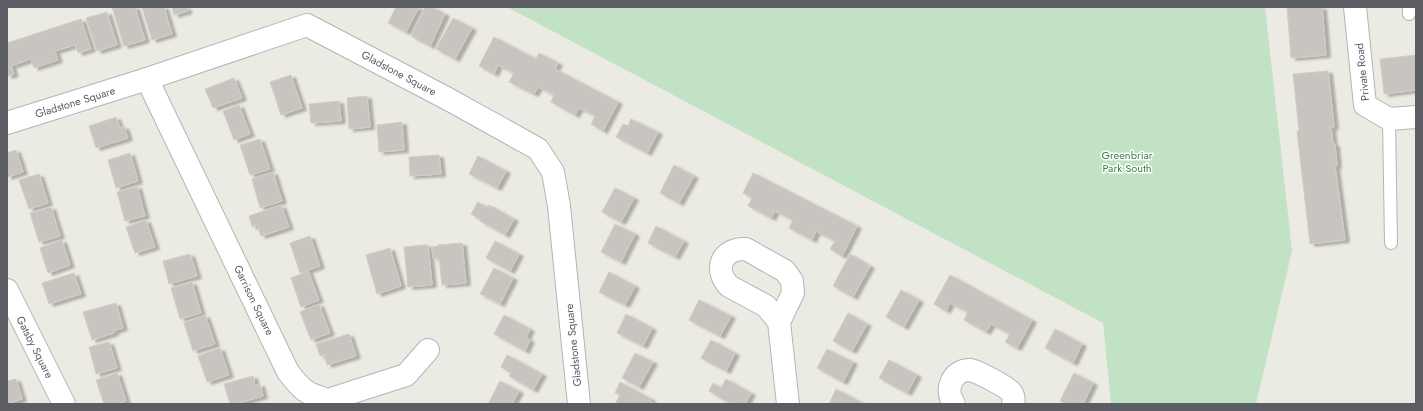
<svg xmlns="http://www.w3.org/2000/svg" width="1423" height="411" viewBox="0 0 1423 411" font-family="Jost,sans-serif">
	<style>
		.green { fill: #c1e2c4 }
		.building { fill: #c8c5c0; stroke: #d0cdc1; filter: url(#shadow) }
		.lines { fill: none; stroke-linecap: round; stroke-linejoin: round }
		.service-casing { stroke: #b3b4b9; stroke-width: 14 }
		.minor-casing { stroke: #b3b4b9; stroke-width: 24 }
		.service { stroke: #fff; stroke-width: 12 }
		.minor { stroke: #fff; stroke-width: 22 }
		.labels { text-anchor: middle; stroke-width: 3; stroke-linejoin: round; paint-order: stroke }
		.street-label { font-size: 11px; fill: #5b5d62; stroke: #fff }
		.park-label { font-size: 11px; fill: #3c8046; stroke: #fff }
	</style>
	<defs>
		<filter id="shadow"><feDropShadow dx="4.5" dy="2.5" stdDeviation="1" flood-color="#0004"/></filter>
	</defs>
	<rect width="100%" height="100%" fill="#ecebe3"/>
	<path class="green" d="M507,7H1265L1292,251L1256,404H1111L1103,323Z"/>
	<g class="building">
		<path d="M112,7H135L145,40L124,46Z"/>
		<path d="M142,7H164L172,34L152,40Z"/>
		<path d="M172,7H186L188,11L174,15Z"/>
		<path d="M396,7H419L406,32L388,23Z"/>
		<path d="M425,7H432L445,14L430,46L411,36Z"/>
		<path d="M1287,7H1322L1326,55L1291,58Z"/>
		<path d="M107,12L117,45L97,51L86,18Z"/>
		<path d="M453,18L472,28L455,59L436,49Z"/>
		<path d="M81,19L91,49L78,53L75,45L55,51L58,60L34,68L31,59L11,66L14,74L7,76V43Z"/>
		<path d="M494,37L536,59L539,53L558,63L555,69L618,102L603,131L591,124L595,116L579,108L575,115L551,102L554,95L538,87L534,94L509,82L514,73L498,65L494,74L479,66Z"/>
		<path d="M1416,55V90L1384,94L1380,59Z"/>
		<path d="M1328,71L1334,127H1331L1333,144H1335L1337,166H1335L1345,240L1310,244L1297,131H1299L1293,74Z"/>
		<path d="M291,75L302,108L281,115L270,82Z"/>
		<path d="M234,78L242,98L213,108L205,89Z"/>
		<path d="M367,96L370,127L349,129L347,98Z"/>
		<path d="M339,101L341,121L311,123L309,104Z"/>
		<path d="M239,105L250,134L234,140L223,111Z"/>
		<path d="M116,117L120,128L124,126L128,138L96,148L89,126Z"/>
		<path d="M631,119L658,132L647,153L616,137L623,124L628,126Z"/>
		<path d="M402,122L404,150L379,152L377,125Z"/>
		<path d="M260,139L270,169L250,175L240,145Z"/>
		<path d="M16,150L23,172L7,177V153Z"/>
		<path d="M130,153L138,181L116,188L108,160Z"/>
		<path d="M439,155L441,174L410,176L409,157Z"/>
		<path d="M478,156L506,171L497,188L469,174Z"/>
		<path d="M674,165L694,176L679,203L660,193Z"/>
		<path d="M273,172L282,201L260,208L252,179Z"/>
		<path d="M753,173L857,226L842,256L830,249L835,241L816,231L812,240L789,228L793,220L775,211L771,218L748,206L752,198L743,193Z"/>
		<path d="M39,174L48,203L29,209L19,180Z"/>
		<path d="M137,186L145,216L125,221L117,192Z"/>
		<path d="M615,188L634,198L621,222L602,212Z"/>
		<path d="M478,202L488,208L489,205L514,219L505,235L480,221L481,220L471,214Z"/>
		<path d="M281,205L289,227L261,236L257,225L252,227L249,216Z"/>
		<path d="M51,207L60,236L39,242L30,213Z"/>
		<path d="M146,220L155,247L135,253L126,227Z"/>
		<path d="M615,224L635,234L621,262L601,252Z"/>
		<path d="M656,226L684,241L675,257L648,243Z"/>
		<path d="M310,236L320,266L300,273L290,243Z"/>
		<path d="M62,240L70,265L48,273L40,248Z"/>
		<path d="M495,241L519,254L510,271L486,258Z"/>
		<path d="M462,243L466,283L442,285L439,258H433L432,247L438,246V245Z"/>
		<path d="M424,245H428L432,285L408,287L404,247Z"/>
		<path d="M390,248L401,286L377,294L366,255Z"/>
		<path d="M190,254L197,276L169,284L163,261Z"/>
		<path d="M850,254L870,266L853,297L833,286Z"/>
		<path d="M494,268L513,278L500,304L480,294Z"/>
		<path d="M308,271L319,300L301,307L291,278Z"/>
		<path d="M609,272L635,286L625,305L599,292Z"/>
		<path d="M74,273L81,294L49,304L42,283Z"/>
		<path d="M950,275L1032,320L1017,348L1005,342L1010,334L991,324L986,332L964,320L968,312L950,303L946,311L934,304Z"/>
		<path d="M192,282L201,313L180,319L171,288Z"/>
		<path d="M901,290L919,300L904,327L886,317Z"/>
		<path d="M699,300L731,316L720,336L689,320Z"/>
		<path d="M116,303L123,328L114,331V333L92,340L83,312Z"/>
		<path d="M319,304L330,333L311,340L300,312Z"/>
		<path d="M848,313L867,324L852,351L833,341Z"/>
		<path d="M626,314L652,328L643,346L617,333Z"/>
		<path d="M205,315L215,344L193,351L184,323Z"/>
		<path d="M504,315L530,329L526,338L530,340L525,351L494,334Z"/>
		<path d="M1055,329L1082,344L1073,363L1045,348Z"/>
		<path d="M349,334L356,356L327,365L324,354L320,356L316,344Z"/>
		<path d="M711,340L735,353L726,371L701,358Z"/>
		<path d="M109,342L117,368L96,374L89,347Z"/>
		<path d="M220,348L229,375L207,382L198,356Z"/>
		<path d="M827,349L853,362L843,382L817,368Z"/>
		<path d="M635,353L653,362L639,387L622,378Z"/>
		<path d="M507,355L542,374L533,390L509,376L511,373L501,367Z"/>
		<path d="M889,360L917,375L907,393L879,378Z"/>
		<path d="M117,373L126,401L117,404H104L96,380Z"/>
		<path d="M1074,373L1093,383L1083,404H1066L1060,401Z"/>
		<path d="M253,376L255,386L260,384L263,396L236,404H230L224,384Z"/>
		<path d="M16,379L22,399L7,404V381Z"/>
		<path d="M726,379L751,393L745,404H731L709,391L713,383L721,388Z"/>
		<path d="M500,381L519,391L512,404H488Z"/>
		<path d="M620,382L651,399L650,401L655,404H615L620,395L615,393Z"/>
		<path d="M836,389L862,403V404H829Z"/>
	</g>
	<g class="lines">
		<g class="service-casing">
			<g id="service">
				<path d="M1409,7V14"/>
				<path d="M1389,119L1391,243"/>
			</g>
		</g>
		<g class="minor-casing">
			<g id="minor">
				<path d="M1355,7L1365,105L1389,119L1416,117"/>
				<path d="M147,79L288,372C302,390 306,394 328,400L406,375L428,350"/>
				<path d="M7,123L147,79L307,25L448,99L538,149L553,172L559,206L579,404"/>
				<path d="M7,290L64,404"/>
				<path d="M779,322L766,306L729,286C713,269 722,248 746,249L785,271L792,281L793,293L779,322L788,404"/>
				<path d="M954,404C944,390 952,370 970,370C977,371 1007,387 1011,392C1014,396 1014,400 1013,404"/>
			</g>
		</g>
		<use href="#service" class="service"/>
		<use href="#minor" class="minor"/>
	</g>
	<g class="labels">
		<g class="street-label">
			<text transform="translate(1362 72) rotate(-96)" y="4">Private Road</text>
			<text transform="translate(399 73) rotate(28)" y="4">Gladstone Square</text>
			<text transform="translate(75 102) rotate(-17)" y="4">Gladstone Square</text>
			<text transform="translate(254 300) rotate(64)" y="4">Garrison Square</text>
			<text transform="translate(573 345) rotate(-96)" y="4">Gladstone Square</text>
			<text transform="translate(35 347) rotate(63)" y="4">Gatsby Square</text>
		</g>
		<g class="park-label">
			<text x="1127" y="159">Greenbriar<tspan x="1127" dy="13">Park South</tspan></text>
		</g>
	</g>
	<rect width="1423" height="411" fill="none" stroke="#5b5d62" stroke-width="16"/>
</svg>
